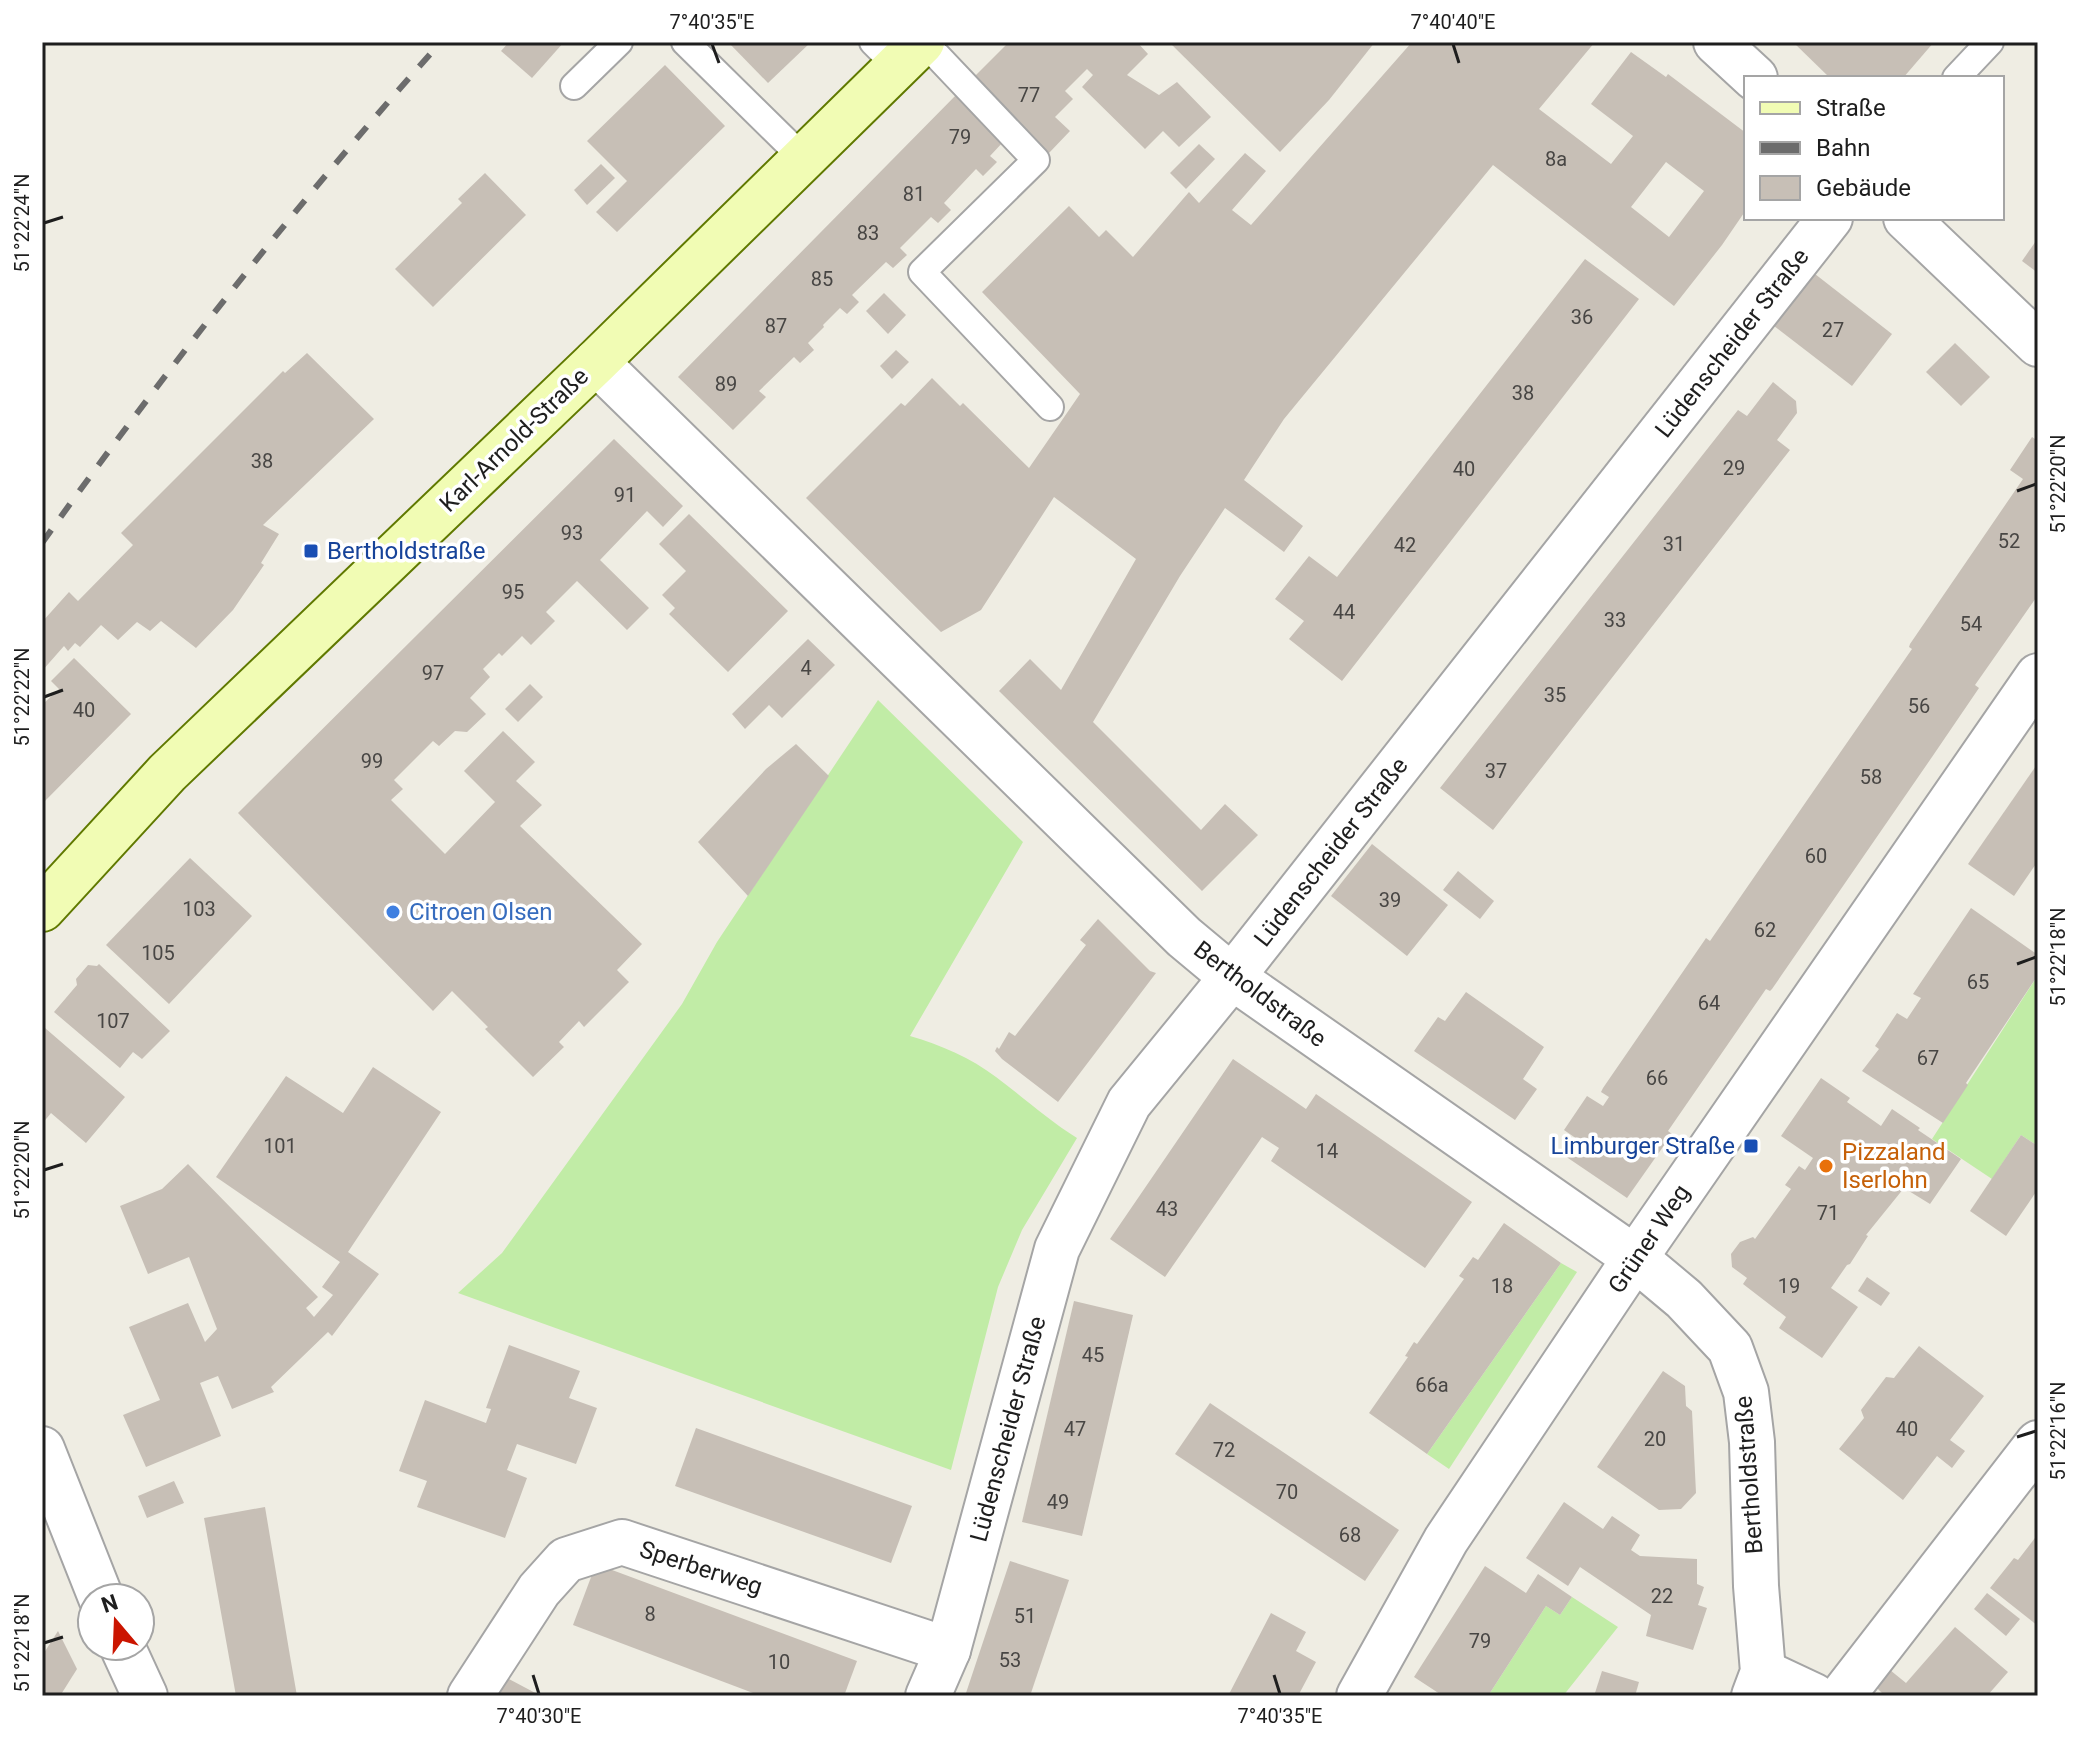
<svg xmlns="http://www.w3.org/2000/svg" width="2080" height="1738" viewBox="0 0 2080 1738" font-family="Roboto,sans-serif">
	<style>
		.grass { fill: #c1eca6 }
		.building { fill: #c7bfb6; fill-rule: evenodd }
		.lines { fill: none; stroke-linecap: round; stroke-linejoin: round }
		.service-casing { stroke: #a5a5a5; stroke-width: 30 }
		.minor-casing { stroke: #a5a5a5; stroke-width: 48 }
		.secondary-casing { stroke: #607900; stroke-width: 48 }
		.service { stroke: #fff; stroke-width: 26 }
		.minor { stroke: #fff; stroke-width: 44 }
		.secondary { stroke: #f1fcb4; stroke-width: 44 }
		.rail { stroke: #6c6c6c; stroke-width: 6; stroke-dasharray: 16 16; stroke-linecap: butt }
		.ticks { fill: none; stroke: #1e1e1e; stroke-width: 3 }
		.transit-dot { fill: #1a4fb4; stroke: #fff; stroke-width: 3 }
		.shop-dot { fill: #3f7fe0; stroke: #fff; stroke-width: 3 }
		.food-dot { fill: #e8710a; stroke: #fff; stroke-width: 3 }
		.labels { text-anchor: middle; stroke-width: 7; stroke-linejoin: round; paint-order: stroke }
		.number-label { font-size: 20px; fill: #484644 }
		.street-label { font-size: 24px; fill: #1e1e1e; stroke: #fff }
		.transit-label { font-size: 24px; fill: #164399; stroke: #fff; text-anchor: start }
		.shop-label { font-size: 24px; fill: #366cbe; stroke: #fff; text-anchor: start }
		.food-label { font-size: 24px; fill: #c56008; stroke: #fff; text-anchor: start }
		.neatline { fill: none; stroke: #1e1e1e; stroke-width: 3 }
		.ticks-label { font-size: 20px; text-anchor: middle; fill: #1e1e1e }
	</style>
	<rect width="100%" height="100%" fill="#efede3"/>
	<g class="grass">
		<path d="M878,700L1023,842L910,1036C941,1045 971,1058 996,1077C1023,1097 1048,1120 1077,1138L1022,1230L998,1287L951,1470L458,1293L502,1253L682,1004L717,942Z"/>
		<path d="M2038,975V1146L2021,1135L1992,1179L1932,1139Z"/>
		<path d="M1561,1263L1577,1272L1449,1469L1427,1454Z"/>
		<path d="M1572,1597L1618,1627L1563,1696H1488L1546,1606L1560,1615Z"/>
	</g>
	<g class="building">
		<path d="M509,42H564L532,78L501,51Z"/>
		<path d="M728,42H811L768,83Z"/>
		<path d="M1009,42H1137L1148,54L1127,75L1159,95L1177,82L1211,117L1179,147L1163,131L1145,149L1082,87L1093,75L1087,69L1065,91L1073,99L1055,117L1070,131L1049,153L972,79Z"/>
		<path d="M1169,42H1375L1329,100L1280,152Z"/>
		<path d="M1412,42H1595L1539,109L1611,164L1633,136L1591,104L1631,52L1666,77L1668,74L1746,133V210L1722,245L1674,306L1493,165L1284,419L1244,480L1303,526L1284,552L1225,508L1180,576L1093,722L1201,830L1225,804L1258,835L1202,891L999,691L1030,659L1061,690L1136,559L1054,497L981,610L941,632L806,498L901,403L905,406L932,378L960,406L963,403L1029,468L1080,394L982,292L1069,206L1099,237L1106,230L1133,257L1189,192L1199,203L1245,153L1266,171L1232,210L1251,225ZM1666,162L1704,191L1669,237L1631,207Z"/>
		<path d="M1793,42H1934L1903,78H1830Z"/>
		<path d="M665,65L725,126L617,232L596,212L627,181L587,141Z"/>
		<path d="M959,92L1004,141L990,156L997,162L983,176L976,169L944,203L951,210L938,223L931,217L900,248L907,255L893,268L886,262L852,295L859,302L847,314L840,308L823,325L824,327L808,343L814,350L800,363L794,357L759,391L766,397L733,430L678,377Z"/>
		<path d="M1199,144L1215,159L1186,189L1170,173Z"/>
		<path d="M601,164L615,178L587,205L574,190Z"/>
		<path d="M485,173L526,215L433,307L395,269L462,203L458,199Z"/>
		<path d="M2038,238V273L2022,261Z"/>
		<path d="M1585,259L1639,299L1342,681L1289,639L1304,621L1275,599L1309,556L1337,577Z"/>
		<path d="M1815,274L1892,334L1852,386L1774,326Z"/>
		<path d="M884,293L906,315L888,334L866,311Z"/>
		<path d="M1955,343L1990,377L1961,406L1926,372Z"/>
		<path d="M896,350L909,362L892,379L880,366Z"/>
		<path d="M307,353L374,419L263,525L279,534L261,563L264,565L233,610L196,648L161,621L150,631L137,622L118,640L101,625L80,647L75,643L68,651L64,646L42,671V622L69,592L78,601L133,545L121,533L283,371L285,373Z"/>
		<path d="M1773,382L1796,401L1797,413L1777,440L1790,450L1493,830L1440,788L1738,410L1747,416Z"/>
		<path d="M2032,437L2038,441V595L1975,685L1979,688L1932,757L1772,989L1770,991L1766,989L1668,1131L1672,1134L1627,1198L1565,1156L1577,1139L1564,1130L1587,1096L1603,1106L1609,1097L1601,1092L1603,1088L1704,941L1706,938L1710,941L1810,796L1912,649L1909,647L1910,644L2023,479L2010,470Z"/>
		<path d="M614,439L683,506L663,527L647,511L600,560L649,608L627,630L577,581L546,612L555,621L531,645L522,636L502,656L499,653L483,669L490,677L470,698L486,714L467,732L455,731L439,746L433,741L394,780L403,789L391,800L445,854L495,802L464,771L503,731L535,762L516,781L542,805L520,826L642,944L617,970L629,982L584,1027L579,1021L559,1042L564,1047L533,1077L485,1029L488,1027L452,991L433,1011L238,813Z"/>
		<path d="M689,514L788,611L728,672L669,614L675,608L662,595L686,571L659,544Z"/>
		<path d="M808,639L835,665L782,718L769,705L745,729L732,714Z"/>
		<path d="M74,658L131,714L42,804V705L59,689L51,681Z"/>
		<path d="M530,684L543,697L518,722L505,709Z"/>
		<path d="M796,744L829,776L748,896L698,842L766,769Z"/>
		<path d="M2038,763V861L2014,896L1968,864Z"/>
		<path d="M1372,844L1448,905L1407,956L1331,896Z"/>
		<path d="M190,858L252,916L169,1004L106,945Z"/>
		<path d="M1458,871L1494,901L1480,919L1443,890Z"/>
		<path d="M1971,908L2038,955V975L1966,1083L1968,1085L1943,1123L1862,1071L1879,1049L1875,1046L1897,1013L1907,1019L1921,998L1913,994L1915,991Z"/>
		<path d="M1098,919L1150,971L1156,973L1058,1102L1002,1059L995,1051L997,1047L999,1049L1009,1032L1015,1036L1086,945L1080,940Z"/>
		<path d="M99,964L170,1031L142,1059L133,1052L120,1068L54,1012L77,985L76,979L88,965L97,966Z"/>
		<path d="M1466,992L1544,1047L1523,1079L1537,1089L1515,1120L1414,1051L1438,1017L1445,1021Z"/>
		<path d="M45,1028L125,1097L86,1143L51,1113L42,1124V1032Z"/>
		<path d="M1233,1059L1306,1109L1316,1094L1472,1202L1425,1268L1271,1161L1279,1148L1262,1137L1165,1277L1110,1239Z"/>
		<path d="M373,1067L441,1112L348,1252L379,1274L332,1336L328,1332L271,1387L274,1392L232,1409L218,1376L200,1383L221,1436L146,1467L123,1415L160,1400L129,1327L188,1303L205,1342L217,1329L189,1257L148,1274L120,1206L162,1189L188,1164L318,1297L306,1308L314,1317L333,1295L322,1287L340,1262L216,1177L286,1076L343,1113Z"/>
		<path d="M1821,1078L1850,1098L1847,1102L1881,1126L1892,1109L1920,1128L1918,1130L1961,1159L1930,1204L1904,1188L1866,1235L1868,1236L1850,1264L1847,1265L1831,1288L1858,1307L1822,1358L1779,1328L1786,1317L1743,1284L1747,1278L1732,1267L1731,1254L1740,1242L1753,1237L1755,1239L1791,1189L1785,1185L1799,1166L1805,1170L1813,1158L1781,1136Z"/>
		<path d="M2021,1135L2038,1146V1189L2006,1236L1970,1211Z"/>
		<path d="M1504,1223L1561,1263L1427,1454L1369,1413L1408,1357L1405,1356L1414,1342L1417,1344L1464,1279L1459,1276L1473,1257L1478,1260Z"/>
		<path d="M1867,1277L1890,1293L1881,1306L1858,1291Z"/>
		<path d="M1074,1301L1133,1315L1082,1536L1022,1522Z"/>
		<path d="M509,1345L580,1371L569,1398L597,1408L576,1464L517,1444L507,1470L527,1478L505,1538L417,1507L427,1481L399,1471L425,1400L486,1423L491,1409L486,1408Z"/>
		<path d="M1919,1346L1984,1396L1950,1440L1965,1451L1958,1460L1952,1468L1937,1456L1903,1500L1839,1449L1864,1418L1861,1410L1886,1377L1894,1378Z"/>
		<path d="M1663,1371L1685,1386L1686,1406L1692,1411L1696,1493L1681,1509L1659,1510L1597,1467Z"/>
		<path d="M1210,1403L1399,1530L1365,1581L1175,1454Z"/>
		<path d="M696,1428L912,1506L891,1563L675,1486Z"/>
		<path d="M174,1481L184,1503L147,1518L138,1496Z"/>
		<path d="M1564,1502L1603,1529L1612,1516L1640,1535L1631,1550L1640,1556L1697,1559V1584L1704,1587L1698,1605L1707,1608L1693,1650L1646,1636L1651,1615L1580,1567L1568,1586L1526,1558Z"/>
		<path d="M265,1507L290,1656L297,1696H236L204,1518Z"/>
		<path d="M2038,1534V1626L1990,1588L2014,1558L2018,1560Z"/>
		<path d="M1010,1561L1069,1580L1030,1696H965Z"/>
		<path d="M596,1564L857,1661L844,1696H761L573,1625Z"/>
		<path d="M1485,1566L1526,1593L1538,1574L1572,1597L1560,1615L1546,1606L1488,1696H1443L1414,1677Z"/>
		<path d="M1987,1593L2020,1619L2006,1636L1974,1609Z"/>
		<path d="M1271,1613L1306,1632L1296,1651L1316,1662L1298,1696H1228Z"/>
		<path d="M1955,1627L2008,1672L1987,1696H1885L1875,1686L1890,1670L1906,1683Z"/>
		<path d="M58,1631L77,1669L60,1696H42V1656Z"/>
		<path d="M1602,1671L1639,1682L1635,1696H1594Z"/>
		<path d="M507,1678L541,1696H497Z"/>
	</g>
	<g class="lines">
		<g class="service-casing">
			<g id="service">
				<path d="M685,42L804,159"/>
				<path d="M873,42L897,66"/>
				<path d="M924,42L1036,160L922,272L1050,407"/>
				<path d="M1956,78L1990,42"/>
				<path d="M574,86L619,42"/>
			</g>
		</g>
		<g class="minor-casing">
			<g id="minor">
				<path d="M1716,42L1755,78"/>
				<path d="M1906,218L2038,344"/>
				<path d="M596,362L1184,937L1232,977L1635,1258L1684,1299L1730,1348L1746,1392L1752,1442L1756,1586L1763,1672L1754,1696"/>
				<path d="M42,1449L101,1598"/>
				<path d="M122,1646L145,1696"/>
				<path d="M1763,1672L1814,1696"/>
				<path d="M470,1696L539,1590L566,1560L622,1542L948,1650"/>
				<path d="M928,1696L948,1650L1057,1249L1129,1103L1232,977L1830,218"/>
				<path d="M1359,1696L1446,1540L1635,1258L2038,676"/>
				<path d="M1842,1696L2038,1443"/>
			</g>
		</g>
		<g class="secondary-casing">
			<path id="secondary" d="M42,909L167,773L596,362L922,42"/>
		</g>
		<use href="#service" class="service"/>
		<use href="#minor" class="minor"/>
		<use href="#secondary" class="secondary"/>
		<path class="rail" d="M42,543C166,369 299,201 441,42"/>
	</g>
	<path class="ticks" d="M712,44L719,63M1453,44L1459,63M44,223L63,217M2017,491L2036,484M44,697L63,690M2017,964L2036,957M44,1170L63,1164M2017,1437L2036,1431M44,1643L63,1637M533,1675L539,1694M1274,1675L1280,1694"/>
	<g class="transit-dot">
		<rect x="303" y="543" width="16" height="16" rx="4"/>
		<rect x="1743" y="1138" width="16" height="16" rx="4"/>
	</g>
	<circle class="shop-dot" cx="393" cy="912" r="8"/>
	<circle class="food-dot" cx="1826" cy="1166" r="8"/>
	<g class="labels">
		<g class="number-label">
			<text x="1029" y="102">77</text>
			<text x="960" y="144">79</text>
			<text x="1556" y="166">8a</text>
			<text x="914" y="201">81</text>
			<text x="868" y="240">83</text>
			<text x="822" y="286">85</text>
			<text x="1582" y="324">36</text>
			<text x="776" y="333">87</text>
			<text x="1833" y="337">27</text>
			<text x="726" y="391">89</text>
			<text x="1523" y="400">38</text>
			<text x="262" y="468">38</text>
			<text x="1734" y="475">29</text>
			<text x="1464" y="476">40</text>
			<text x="625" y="502">91</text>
			<text x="572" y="540">93</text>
			<text x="2009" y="548">52</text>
			<text x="1674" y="551">31</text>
			<text x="1405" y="552">42</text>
			<text x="513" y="599">95</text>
			<text x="1344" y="619">44</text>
			<text x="1615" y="627">33</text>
			<text x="1971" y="631">54</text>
			<text x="806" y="675">4</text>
			<text x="433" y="680">97</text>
			<text x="1555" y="702">35</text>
			<text x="1919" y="713">56</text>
			<text x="84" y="717">40</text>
			<text x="372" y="768">99</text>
			<text x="1496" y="778">37</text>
			<text x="1871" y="784">58</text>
			<text x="1816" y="863">60</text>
			<text x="1390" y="907">39</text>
			<text x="199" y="916">103</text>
			<text x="1765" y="937">62</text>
			<text x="158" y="960">105</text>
			<text x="1978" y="989">65</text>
			<text x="1709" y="1010">64</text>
			<text x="113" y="1028">107</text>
			<text x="1928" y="1065">67</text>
			<text x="1657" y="1085">66</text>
			<text x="280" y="1153">101</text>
			<text x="1327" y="1158">14</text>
			<text x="1167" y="1216">43</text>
			<text x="1828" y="1220">71</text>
			<text x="1502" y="1293">18</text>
			<text x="1789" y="1293">19</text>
			<text x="1093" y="1362">45</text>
			<text x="1432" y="1392">66a</text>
			<text x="1075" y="1436">47</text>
			<text x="1907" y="1436">40</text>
			<text x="1655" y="1446">20</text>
			<text x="1224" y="1457">72</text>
			<text x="1287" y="1499">70</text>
			<text x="1058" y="1509">49</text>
			<text x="1350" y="1542">68</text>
			<text x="1662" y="1603">22</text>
			<text x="650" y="1621">8</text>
			<text x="1025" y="1623">51</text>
			<text x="1480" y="1648">79</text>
			<text x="1010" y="1667">53</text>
			<text x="779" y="1669">10</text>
		</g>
		<g class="street-label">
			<text transform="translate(1732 343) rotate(-52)" y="8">Lüdenscheider Straße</text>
			<text transform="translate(514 440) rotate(-44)" y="8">Karl-Arnold-Straße</text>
			<text transform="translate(1331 852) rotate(-52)" y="8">Lüdenscheider Straße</text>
			<text transform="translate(1260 994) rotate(37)" y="8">Bertholdstraße</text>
			<text transform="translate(1649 1239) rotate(-56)" y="8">Grüner Weg</text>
			<text transform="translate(1008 1429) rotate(-75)" y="8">Lüdenscheider Straße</text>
			<text transform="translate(1749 1475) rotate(-94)" y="8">Bertholdstraße</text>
			<text transform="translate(701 1568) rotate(18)" y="8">Sperberweg</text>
		</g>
		<g class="transit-label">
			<text x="327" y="559">Bertholdstraße</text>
			<text x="1735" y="1154" text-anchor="end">Limburger Straße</text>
		</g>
		<g class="shop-label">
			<text x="409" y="920">Citroen Olsen</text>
		</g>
		<g class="food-label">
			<text x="1842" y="1160">Pizzaland<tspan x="1842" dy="28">Iserlohn</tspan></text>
		</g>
	</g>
	<rect width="2080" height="1738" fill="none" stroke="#ffffff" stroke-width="88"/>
	<rect x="1744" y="76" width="260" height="144" fill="#ffffff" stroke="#a5a5a5" stroke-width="2"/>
	<rect x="1760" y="102" width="40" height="12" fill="#f1fcb4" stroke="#a5a5a5" stroke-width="2"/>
	<text x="1816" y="116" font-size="24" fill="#1e1e1e">Straße</text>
	<rect x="1760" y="142" width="40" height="12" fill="#6c6c6c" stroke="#a5a5a5" stroke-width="2"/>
	<text x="1816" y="156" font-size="24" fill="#1e1e1e">Bahn</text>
	<rect x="1760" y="176" width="40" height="24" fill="#c7bfb6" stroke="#a5a5a5" stroke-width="2"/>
	<text x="1816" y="196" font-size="24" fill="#1e1e1e">Gebäude</text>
	<g transform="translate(116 1622) rotate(341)"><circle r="38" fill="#ffffff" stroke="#a5a5a5" stroke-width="2"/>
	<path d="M0-6L14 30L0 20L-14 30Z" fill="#cb1500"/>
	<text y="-12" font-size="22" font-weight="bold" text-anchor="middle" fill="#1e1e1e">N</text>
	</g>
	<rect x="44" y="44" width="1992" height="1650" class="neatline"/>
	<g class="ticks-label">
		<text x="712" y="29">7°40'35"E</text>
		<text x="1453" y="29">7°40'40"E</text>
		<text transform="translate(22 223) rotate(-90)" y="7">51°22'24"N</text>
		<text transform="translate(2058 484) rotate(-90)" y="7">51°22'20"N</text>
		<text transform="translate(22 697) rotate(-90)" y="7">51°22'22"N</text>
		<text transform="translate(2058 957) rotate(-90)" y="7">51°22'18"N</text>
		<text transform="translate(22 1170) rotate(-90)" y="7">51°22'20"N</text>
		<text transform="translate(2058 1431) rotate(-90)" y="7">51°22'16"N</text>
		<text transform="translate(22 1643) rotate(-90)" y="7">51°22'18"N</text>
		<text x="539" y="1723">7°40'30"E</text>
		<text x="1280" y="1723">7°40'35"E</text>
	</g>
</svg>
